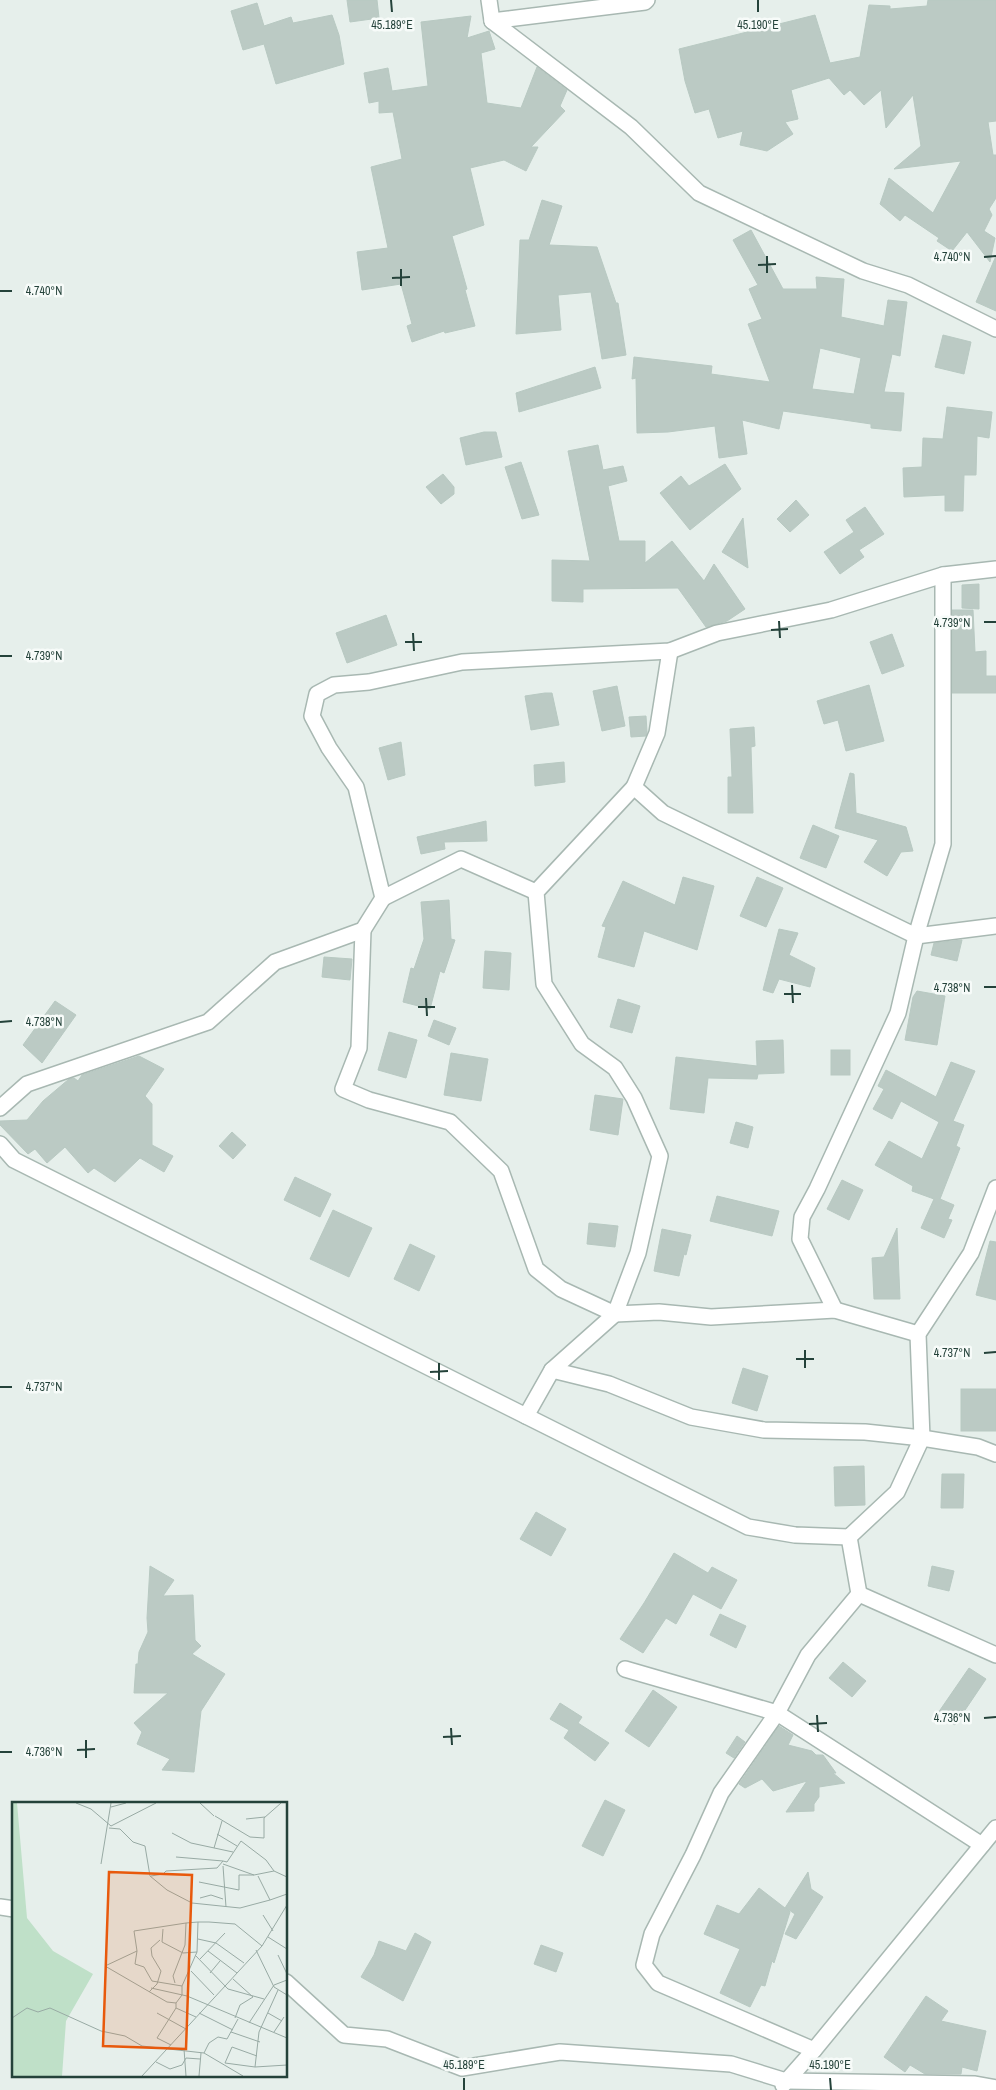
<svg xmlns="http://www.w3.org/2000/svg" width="996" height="2090" viewBox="0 0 996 2090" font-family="'Archivo Narrow',sans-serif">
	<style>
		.building { fill: #bbcac4; stroke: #b8c9c2; fill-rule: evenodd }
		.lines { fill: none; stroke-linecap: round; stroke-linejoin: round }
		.minor-casing { stroke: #a8b8b2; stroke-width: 18 }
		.minor { stroke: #fff; stroke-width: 15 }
		.ticks { fill: none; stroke: #24423a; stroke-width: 2 }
		.inset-road { fill: none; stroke: #98aaa4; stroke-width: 1 }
		.view { fill: #e8590c; fill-opacity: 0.15; stroke: #e8590c; stroke-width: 2.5 }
		.inset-edge { fill: none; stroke: #24423a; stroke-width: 2.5 }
		.ticks-label { font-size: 12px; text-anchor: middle; fill: #24423a; stroke: #f7fbf9; stroke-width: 5; stroke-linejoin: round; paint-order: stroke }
	</style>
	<rect width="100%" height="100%" fill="#e6efeb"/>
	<g class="building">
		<path d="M347,0H377L379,18L350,22Z"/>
		<path d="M928,0H996V121L988,122L993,155H996V198L989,209L992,215L984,231L995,238L990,262L967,232L952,251L937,241L939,238L905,215L900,221L880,204L889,178L933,213L961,161L894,169L921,146L913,95L886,128L881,90L864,105L850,90L844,95L829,78L791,90L798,119L785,122L793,134L767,151L740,145L743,131L718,138L709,109L695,113L685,81L679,49L815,15L830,63L860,57L869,5L890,6V9L927,6Z"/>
		<path d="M257,3L264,26L291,17L293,23L332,15L339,35L344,64L276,84L264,44L243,50L231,11Z"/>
		<path d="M471,16L467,38L489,31L495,49L481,53L487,103L521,108L537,67L567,90L560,106L565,111L531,147H538L526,171L504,160L470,168L484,225L452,236L467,289L465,290L475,326L445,333L444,331L412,342L407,326L412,324L401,284L362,290L357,252L388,248L371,167L402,159L393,112L379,113V101L369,103L364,73L388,68L392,91L428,86L421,22Z"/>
		<path d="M542,200L562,206L549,245L597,247L616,303H618L626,355L602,359L591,292L558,295L561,330L516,334L520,240H529Z"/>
		<path d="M751,230L783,289H817L816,277L844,279L841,317L884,326L888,300L907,302L900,356L892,354L884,392L904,393L901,431L871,428V424L783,411L779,429L742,420L747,454L719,458L715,426L668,432L637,433L636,378L632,379L634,357L712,366L711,374L770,382L748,324L762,319L749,289L758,285L733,240ZM820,348L861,358L854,394L812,389Z"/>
		<path d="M996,256V311L976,302Z"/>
		<path d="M943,335L971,342L964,374L935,367Z"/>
		<path d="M595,367L601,388L519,412L516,393Z"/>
		<path d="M947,407L992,412L989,438L977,436L976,475H964L963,511H945V495L904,497L903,468L922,467L923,438L943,439Z"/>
		<path d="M484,432H496L502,457L466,465L460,438Z"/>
		<path d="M598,445L603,470L623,466L627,481L608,486L619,541H645V563L672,541L704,581L714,564L745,609L727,621L706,627L678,588L583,589V602L552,601V560L590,561L568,451Z"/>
		<path d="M521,462L539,515L522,519L505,467Z"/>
		<path d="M725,464L741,489L690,530L660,493L681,476L689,486Z"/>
		<path d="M443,474L454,487V494L441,504L426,487Z"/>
		<path d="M796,500L809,515L790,532L777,519Z"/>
		<path d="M865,507L884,534L859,550L864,557L840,574L824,552L854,532L846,520Z"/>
		<path d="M743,518L748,568L722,552Z"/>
		<path d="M979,584V609L962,608V585Z"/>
		<path d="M952,610H973L975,652L986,651V676H996V693H952Z"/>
		<path d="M386,615L397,645L347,663L336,633Z"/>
		<path d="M892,634L904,666L882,674L870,642Z"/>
		<path d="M869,685L884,741L846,751L838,720L824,724L817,701Z"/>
		<path d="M617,686L625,726L602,731L593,691Z"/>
		<path d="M545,693H552L559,725L531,730L525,696Z"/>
		<path d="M646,716L647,732L646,736L631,737L629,717Z"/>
		<path d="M754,727L755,746L751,747L753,813H728V777H732L730,729Z"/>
		<path d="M401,742L405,775L388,780L379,748Z"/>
		<path d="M564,762L565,782L535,786L534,765Z"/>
		<path d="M850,773L854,774L856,813L906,827L913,851L901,852L887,876L864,862L878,840L835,828Z"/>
		<path d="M486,821L487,841L444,842L445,849L421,854L417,837Z"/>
		<path d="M813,825L839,836L826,868L800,858Z"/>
		<path d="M683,877L714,886L697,950L644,931L634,967L598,957L606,927L602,926L623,881L675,905Z"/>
		<path d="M757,877L783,888L766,927L740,916Z"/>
		<path d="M449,900L451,939L455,940L444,973L440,971L430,1009L403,1002L411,968L414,969L424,939L421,902Z"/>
		<path d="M779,929L798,933L789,955L815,968L810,987L779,979L773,993L763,990Z"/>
		<path d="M962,940L957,961L931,955L934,943Z"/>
		<path d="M485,951L511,953L509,990L483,988Z"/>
		<path d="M324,957L352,959L350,980L322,977Z"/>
		<path d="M917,991L945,996L937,1045L905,1040L913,997Z"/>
		<path d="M618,999L640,1006L632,1033L610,1027Z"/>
		<path d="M55,1001L76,1015L42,1063L23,1045Z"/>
		<path d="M434,1020L456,1028L449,1045L428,1036Z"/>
		<path d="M389,1032L417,1040L406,1078L378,1070Z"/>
		<path d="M783,1040L784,1073L758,1074L757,1079L708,1078L704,1113L670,1109L676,1057L757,1066L756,1041Z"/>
		<rect x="831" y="1050" width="19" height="25"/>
		<path d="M451,1053L488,1059L481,1101L444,1095Z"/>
		<path d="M139,1056L164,1069L145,1096L152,1104V1145L173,1156L164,1172L140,1158L115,1182L94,1168L88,1173L65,1147L47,1163L35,1149L28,1154L0,1125V1121L27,1120L43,1101L69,1079L74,1078L78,1081L82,1075Z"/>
		<path d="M951,1062L975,1071L953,1121L964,1125L956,1146L960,1148L940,1199L954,1205L948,1219L952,1220L944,1238L921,1228L934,1199L912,1191L913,1186L875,1165L889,1141L922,1159L939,1122L901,1101L892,1119L873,1109L884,1089L878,1086L886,1070L936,1097Z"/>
		<path d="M595,1095L623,1099L618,1135L590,1130Z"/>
		<path d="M736,1122L753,1127L748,1148L730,1143Z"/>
		<path d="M232,1132L246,1145L233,1159L219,1146Z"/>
		<path d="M295,1177L331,1194L320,1217L284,1200Z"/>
		<path d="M842,1180L863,1190L849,1220L827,1209Z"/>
		<path d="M717,1196L779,1211L772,1236L710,1221Z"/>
		<path d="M333,1210L372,1228L349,1277L310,1259Z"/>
		<path d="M589,1223L618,1226L615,1247L587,1244Z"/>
		<path d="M897,1228L900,1299H874L872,1258L884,1257Z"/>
		<path d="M662,1229L691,1235L686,1255L684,1254L679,1276L654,1271Z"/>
		<path d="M990,1241L996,1242V1300L976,1295Z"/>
		<path d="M410,1244L435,1256L419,1291L394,1279Z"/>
		<path d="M743,1368L768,1376L757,1411L732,1403Z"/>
		<rect x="961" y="1389" width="35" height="42"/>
		<path d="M864,1466L865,1505L835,1506L834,1467Z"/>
		<path d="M942,1474H964L963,1508H941Z"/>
		<path d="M536,1512L566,1529L551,1556L520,1539Z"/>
		<path d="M674,1553L708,1573L712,1567L737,1580L721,1609L693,1594L676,1624L666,1618L643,1653L620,1639L644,1603Z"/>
		<path d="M150,1566L174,1580L163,1596L193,1595L195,1640L201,1646L192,1654L225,1674L201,1711L194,1772L162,1770L170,1759L137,1744L142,1732L134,1723L168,1693H134L136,1664H138L139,1652L148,1632L147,1618Z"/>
		<path d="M932,1566L954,1571L949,1591L928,1586Z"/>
		<path d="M720,1614L746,1626L736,1648L710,1635Z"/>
		<path d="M843,1662L866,1681L852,1697L829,1678Z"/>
		<path d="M969,1668L986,1679L955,1725L938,1713Z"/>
		<path d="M653,1690L677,1707L649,1747L625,1731Z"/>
		<path d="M560,1703L582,1717L578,1723L609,1743L595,1761L564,1738L569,1730L550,1719Z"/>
		<path d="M779,1726L793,1735L788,1745L812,1751L816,1755H823L836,1773H833L845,1783L819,1787V1797L814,1804V1811L786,1812L807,1781L773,1791L762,1779L745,1788L739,1784Z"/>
		<path d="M737,1736L745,1742L734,1758L726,1753Z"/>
		<path d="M605,1800L625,1810L603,1856L582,1846Z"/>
		<path d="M808,1872L811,1889L823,1897L796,1939L785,1934L795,1914L786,1908L790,1912L774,1963L772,1961L765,1986L761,1985L750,2007L720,1993L740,1949L704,1934L717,1905L739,1914L759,1888L785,1908Z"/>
		<path d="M415,1933L431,1942L403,2001L361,1977L374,1955L379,1941L406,1951Z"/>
		<path d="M541,1945L563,1953L556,1972L534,1964Z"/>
		<path d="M926,1996L948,2011L941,2021L986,2031L977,2071L962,2067L961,2074H925L910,2065L905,2072L884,2057Z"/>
	</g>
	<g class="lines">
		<g class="minor-casing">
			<g id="minor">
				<path d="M489,0L492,21L631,127L699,193L863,271L908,285L996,329"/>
				<path d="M492,21L645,2L647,0"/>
				<path d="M670,651L657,733L634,787L663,813L916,936L996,926"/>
				<path d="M383,898L461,859L536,892"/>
				<path d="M363,930L359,1048L343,1089L369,1100L450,1122L501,1171L536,1269L561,1289L615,1314L659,1312L711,1317L835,1310L918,1334"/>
				<path d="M0,1108L27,1084L208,1022L275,962L363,930L383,898L356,787L329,748L312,716L317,694L334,685L369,682L462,662L670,651L717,633L831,610L943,575L996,569"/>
				<path d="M0,1144L14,1160L748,1527L795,1535L849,1537L897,1492L922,1438L918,1334L971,1253L996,1188"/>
				<path d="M835,1310L800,1239L802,1217L817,1189L898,1013L916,936L943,844V575"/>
				<path d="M552,1370L609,1384L691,1417L764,1430L865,1432L922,1438L978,1447L996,1454"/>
				<path d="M526,1416L552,1370L615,1314L638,1253L660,1156L634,1098L615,1068L582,1044L544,984L536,892L634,787"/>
				<path d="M859,1594L996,1655"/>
				<path d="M625,1669L777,1713L982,1845"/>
				<path d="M0,1907L14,1909"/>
				<path d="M286,1982L344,2035L387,2039L462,2068L560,2052L731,2064L786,2081L975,2084L996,2088"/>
				<path d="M814,2050L658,1983L644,1965L652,1934L693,1855L721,1793L777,1713L808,1655L859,1594L849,1537"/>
				<path d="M783,2085L814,2050L996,1828"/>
			</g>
		</g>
		<use href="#minor" class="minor"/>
	</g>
	<path class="ticks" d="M391,0L392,12M758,0V12M767,256V273M984,257L996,256M758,265L776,264M401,269V286M392,278L410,277M0,291H12M779,621L780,638M984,622H996M771,630L788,629M413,633L414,651M405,642H422M0,656H12M792,985L793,1003M984,987H996M784,994H801M426,998L427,1016M418,1007H435M0,1022L12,1021M805,1350V1368M984,1353L996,1352M796,1359H814M439,1363V1380M430,1372L448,1371M0,1387H12M817,1715L818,1732M984,1718L996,1717M809,1724L827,1723M451,1728L452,1745M443,1737L461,1736M86,1740V1758M77,1750L95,1749M0,1752H12M464,2078V2090M830,2078L831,2090"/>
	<g transform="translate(12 1802)">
		<rect width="275" height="275" fill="#e6efeb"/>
		<path d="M0,1H5L15,116L41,149L81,172L54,219L50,274H0Z" fill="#bfe0c8"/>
		<path class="inset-road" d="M64,1L79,7L99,24L144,1M188,1L202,14M99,5L114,1M203,14L238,35L252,36V16L269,1M234,17L253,15M97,26L108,27L121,40L133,44L138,74L155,88L180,101L228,106L258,98M160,31L179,41L221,50M205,32L225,44M202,46L210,19M164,55L211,59M89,62L99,1M211,62L242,73L262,69M211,64L214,105M139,74L151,72L154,69L205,66L211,59L215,60L229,39L254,58L262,69L275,75M246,74L258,98L275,92M187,80L227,88V73H242M188,96L199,93L211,97M251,113L261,129M186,120L185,150L170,184V193L164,201L155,200L93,164L125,149L122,129L174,121L186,120H197L223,122L250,144M151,127L150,140L171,151L185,150M256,135L275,147M186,137L204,141L232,161M244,148L262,185L275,193M125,149L123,162L132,165L140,179L170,184M196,149L225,171M183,153L216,187L252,197M266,153L275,172M188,157L213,131M179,169L202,193M198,171L208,159M221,177L241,195L228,203L223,216M163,181L161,174L173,143L174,121M139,186L175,194L275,236M266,188L247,230L243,265L275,263M137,190L145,182L149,169L140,154L139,146L148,138M164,206L184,215M145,211L174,227M187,211L221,228M256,211L270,219M0,216L15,206L26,210L38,206L89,229L113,234L130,244L192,251L231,274M237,221L262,183L275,178M219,230L248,240M262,230L272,215M159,243L145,236L164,206V201M172,247L174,274M192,251L197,241L206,235L215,237L226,217M144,260L158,267L170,263L174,256L188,257M243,265L213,261L220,245L245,254M130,274L250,144L275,103M187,274L189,251"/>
		<path class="view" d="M97,70L180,73L174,247L91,244Z"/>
		<rect width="275" height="275" class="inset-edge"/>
	</g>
	<g class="ticks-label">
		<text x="392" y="29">45.189°E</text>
		<text x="758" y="29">45.190°E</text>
		<text x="952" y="261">4.740°N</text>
		<text x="44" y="295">4.740°N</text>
		<text x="952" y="627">4.739°N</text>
		<text x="44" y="660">4.739°N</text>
		<text x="952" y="992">4.738°N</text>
		<text x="44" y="1026">4.738°N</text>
		<text x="952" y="1357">4.737°N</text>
		<text x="44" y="1391">4.737°N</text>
		<text x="952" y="1722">4.736°N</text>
		<text x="44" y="1756">4.736°N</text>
		<text x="464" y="2069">45.189°E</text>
		<text x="830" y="2069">45.190°E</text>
	</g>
</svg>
